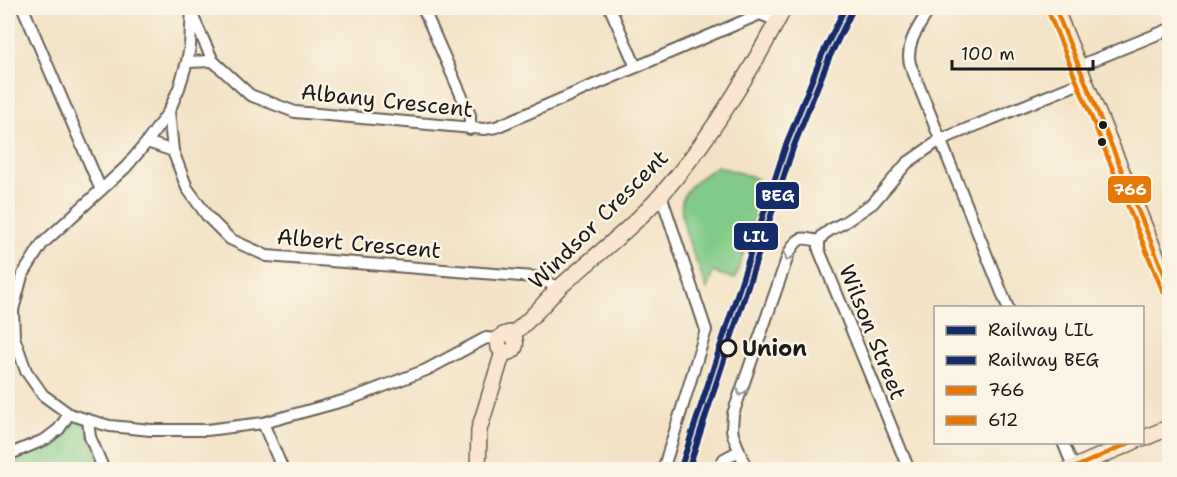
<svg xmlns="http://www.w3.org/2000/svg" width="1177" height="477" viewBox="0 0 1177 477" font-family="'Shantell Sans',sans-serif">
	<style>
		.green { fill: #82ca87; stroke: #4f7352; stroke-width: 1.5 }
		.lines { fill: none; stroke-linecap: round; stroke-linejoin: round }
		.street-casing { stroke: #676157; stroke-width: 14 }
		.secondary-casing { stroke: #676157; stroke-width: 18 }
		.street { stroke: #fff; stroke-width: 10 }
		.secondary { stroke: #fbe5cf; stroke-width: 15 }
		.bus-1-casing { stroke: #fcf5e5; stroke-width: 9 }
		.bus-2-casing { stroke: #fcf5e5; stroke-width: 9 }
		.bus-1 { stroke: #e87803; stroke-width: 4.5 }
		.bus-2 { stroke: #e87803; stroke-width: 4.5 }
		.rail-1-casing { stroke: #fcf5e5; stroke-width: 10 }
		.rail-2-casing { stroke: #fcf5e5; stroke-width: 10 }
		.rail-1 { stroke: #152c6b; stroke-width: 6 }
		.rail-2 { stroke: #152c6b; stroke-width: 6 }
		.oneway { stroke: #999 }
		.bus-dot { fill: #1c1c1c; stroke: #fcf5e5; stroke-width: 2 }
		.stop-dot { fill: #fcf5e5; stroke: #1c1c1c; stroke-width: 3 }
		.labels { text-anchor: middle; stroke-width: 5; stroke-linejoin: round; paint-order: stroke }
		.street-label { font-size: 22px; fill: #1c1c1c; stroke: #fcf5e5 }
		.stop-label { font-size: 22px; font-weight: bold; fill: #1c1c1c; stroke: #fcf5e5; text-anchor: start }
		.line-badge { stroke: #fcf5e5; stroke-width: 2 }
		.badge-label { font-size: 16px; text-anchor: middle; font-weight: bold; fill: #fff }
	</style>
	<rect width="100%" height="100%" fill="#fcf5e5"/>
	<filter id="ink" filterUnits="userSpaceOnUse"><feTurbulence type="fractalNoise" baseFrequency=".0167" numOctaves="2"/><feDisplacementMap in="SourceGraphic" scale="12" xChannelSelector="R" yChannelSelector="G"/><feConvolveMatrix kernelMatrix="1 2 1 2 8 2 1 2 1" color-interpolation-filters="sRGB"/></filter>
	<filter id="wash" filterUnits="userSpaceOnUse"><feTurbulence type="fractalNoise" baseFrequency=".008" numOctaves="4" result="noise"/><feDisplacementMap in="SourceGraphic" scale="24" xChannelSelector="R" yChannelSelector="G"/><feGaussianBlur stdDeviation="1.35" result="paint"/><feColorMatrix in="noise" values="0 0 0 0 0 0 0 0 0 0 0 0 0 0 0 0 0 1.4 0 .05"/><feComposite in="paint" operator="in"/></filter>
	<g filter="url(#wash)">
		<rect width="100%" height="100%" fill="#f3e2c5"/>
		<g class="green">
			<path d="M717,166L756,178C762,182 763,187 763,194L735,279L713,272L707,289C700,270 675,216 683,198C689,183 705,175 717,166Z"/>
			<path d="M71,415L86,423L102,469H19L13,456L45,441Z"/>
		</g>
	</g>
	<g filter="url(#ink)">
		<g class="lines">
			<g class="street-casing">
				<g id="street">
					<path d="M23,8L101,190"/>
					<path d="M192,8L190,46L187,62L179,88L169,111L147,142L126,167L42,244L22,276L13,310L14,337L26,371L43,395L69,414L88,420L110,426L151,430H207L263,423L350,399L426,370L486,338L498,339"/>
					<path d="M423,8L470,115V129"/>
					<path d="M610,8L636,67"/>
					<path d="M930,8C920,26 905,42 910,64L1008,308"/>
					<path d="M193,17L213,61L250,95L295,112L484,129L496,127L760,14L777,21"/>
					<path d="M187,62L213,61"/>
					<path d="M1079,66L1170,29"/>
					<path d="M169,111L173,151L187,188L208,217L230,239L267,256L534,277L560,288"/>
					<path d="M147,142L173,151"/>
					<path d="M661,195L706,330L663,470"/>
					<path d="M819,241L823,235L830,230L845,222L873,203L907,163L940,140L1085,81"/>
					<path d="M819,241V250L909,470"/>
					<path d="M88,420L90,437L104,470"/>
					<path d="M263,423L283,470"/>
					<path d="M1063,442L1073,467"/>
					<path d="M8,455L46,439L59,429L69,414"/>
					<path d="M718,470L724,459L739,451"/>
					<path d="M747,470L733,435L732,428L733,414L789,253C799,236 800,237 819,241"/>
				</g>
			</g>
			<g class="secondary-casing">
				<g id="secondary">
					<path d="M1055,8L1170,289"/>
					<path d="M509,333L512,334C521,346 511,359 499,348L498,339L503,335Z"/>
					<path d="M512,334C531,321 544,302 561,286C595,256 632,228 662,194C711,138 750,73 784,8"/>
					<path d="M1142,439L1170,427"/>
					<path d="M478,470L479,430L503,352"/>
					<path d="M1068,470L1133,442"/>
				</g>
			</g>
			<use href="#street" class="street"/>
			<use href="#secondary" class="secondary"/>
			<g class="bus-1-casing">
				<g id="bus-1">
					<path d="M1055,8L1170,288"/>
					<path d="M1069,470L1132,442"/>
				</g>
			</g>
			<g class="bus-2-casing">
				<path id="bus-2" d="M1048,11L1163,292"/>
			</g>
			<use href="#bus-1" class="bus-1"/>
			<use href="#bus-2" class="bus-2"/>
			<g class="rail-1-casing">
				<path id="rail-1" d="M680,470L786,145L822,55L845,8"/>
			</g>
			<g class="rail-2-casing">
				<path id="rail-2" d="M688,470L793,148L829,58L852,11"/>
			</g>
			<use href="#rail-1" class="rail-1"/>
			<use href="#rail-2" class="rail-2"/>
		</g>
		<defs><path id="oneway-chevron" d="M-2-3.5L2.5 0L-2 3.5" fill="none" stroke-width="1.6" stroke-linecap="round" stroke-linejoin="round" transform="scale(1.5)"/></defs>
		<g class="oneway">
			<use href="#oneway-chevron" transform="translate(788 257) rotate(113)"/>
			<use href="#oneway-chevron" transform="translate(741 392) rotate(109)"/>
		</g>
	</g>
	<g class="bus-dot">
		<circle cx="1103" cy="125" r="5"/>
		<circle cx="1102" cy="142" r="5"/>
	</g>
	<circle class="stop-dot" cx="728" cy="348" r="8"/>
	<g class="labels">
		<g class="street-label">
			<text transform="translate(387 100) rotate(6)" y="8">Albany Crescent</text>
			<text transform="translate(598 219) rotate(-45)" y="8">Windsor Crescent</text>
			<text transform="translate(359 243) rotate(5)" y="8">Albert Crescent</text>
			<text transform="translate(873 332) rotate(68)" y="8">Wilson Street</text>
		</g>
		<g class="stop-label">
			<text x="742" y="356">Union</text>
		</g>
	</g>
	<g class="line-badge">
		<rect x="1107" y="175" width="45" height="29" rx="6" fill="#e87803"/>
		<rect x="755" y="181" width="45" height="29" rx="6" fill="#152c6b"/>
		<rect x="733" y="222" width="46" height="29" rx="6" fill="#152c6b"/>
	</g>
	<g class="badge-label">
		<text x="1130" y="195">766</text>
		<text x="778" y="201">BEG</text>
		<text x="756" y="242">LIL</text>
	</g>
	<rect width="1177" height="477" fill="none" stroke="#fcf5e5" stroke-width="30"/>
	<rect x="934" y="306" width="210" height="138" fill="#fcf5e5" stroke="#a29e95" stroke-width="1.5"/>
	<rect x="946" y="326" width="30" height="9" fill="#152c6b" stroke="#a29e95" stroke-width="1.5"/>
	<text x="988" y="336" font-size="18" fill="#1c1c1c">Railway LIL</text>
	<rect x="946" y="356" width="30" height="9" fill="#152c6b" stroke="#a29e95" stroke-width="1.5"/>
	<text x="988" y="366" font-size="18" fill="#1c1c1c">Railway BEG</text>
	<rect x="946" y="386" width="30" height="9" fill="#e87803" stroke="#a29e95" stroke-width="1.5"/>
	<text x="988" y="396" font-size="18" fill="#1c1c1c">766</text>
	<rect x="946" y="416" width="30" height="9" fill="#e87803" stroke="#a29e95" stroke-width="1.5"/>
	<text x="988" y="426" font-size="18" fill="#1c1c1c">612</text>
	<path d="M952 60v9h141v-9" fill="none" stroke="#1c1c1c" stroke-width="3"/>
	<text x="961" y="60" font-size="18" fill="#1c1c1c" stroke="#fcf5e5" stroke-width="4.5" paint-order="stroke">100 m</text>
</svg>
